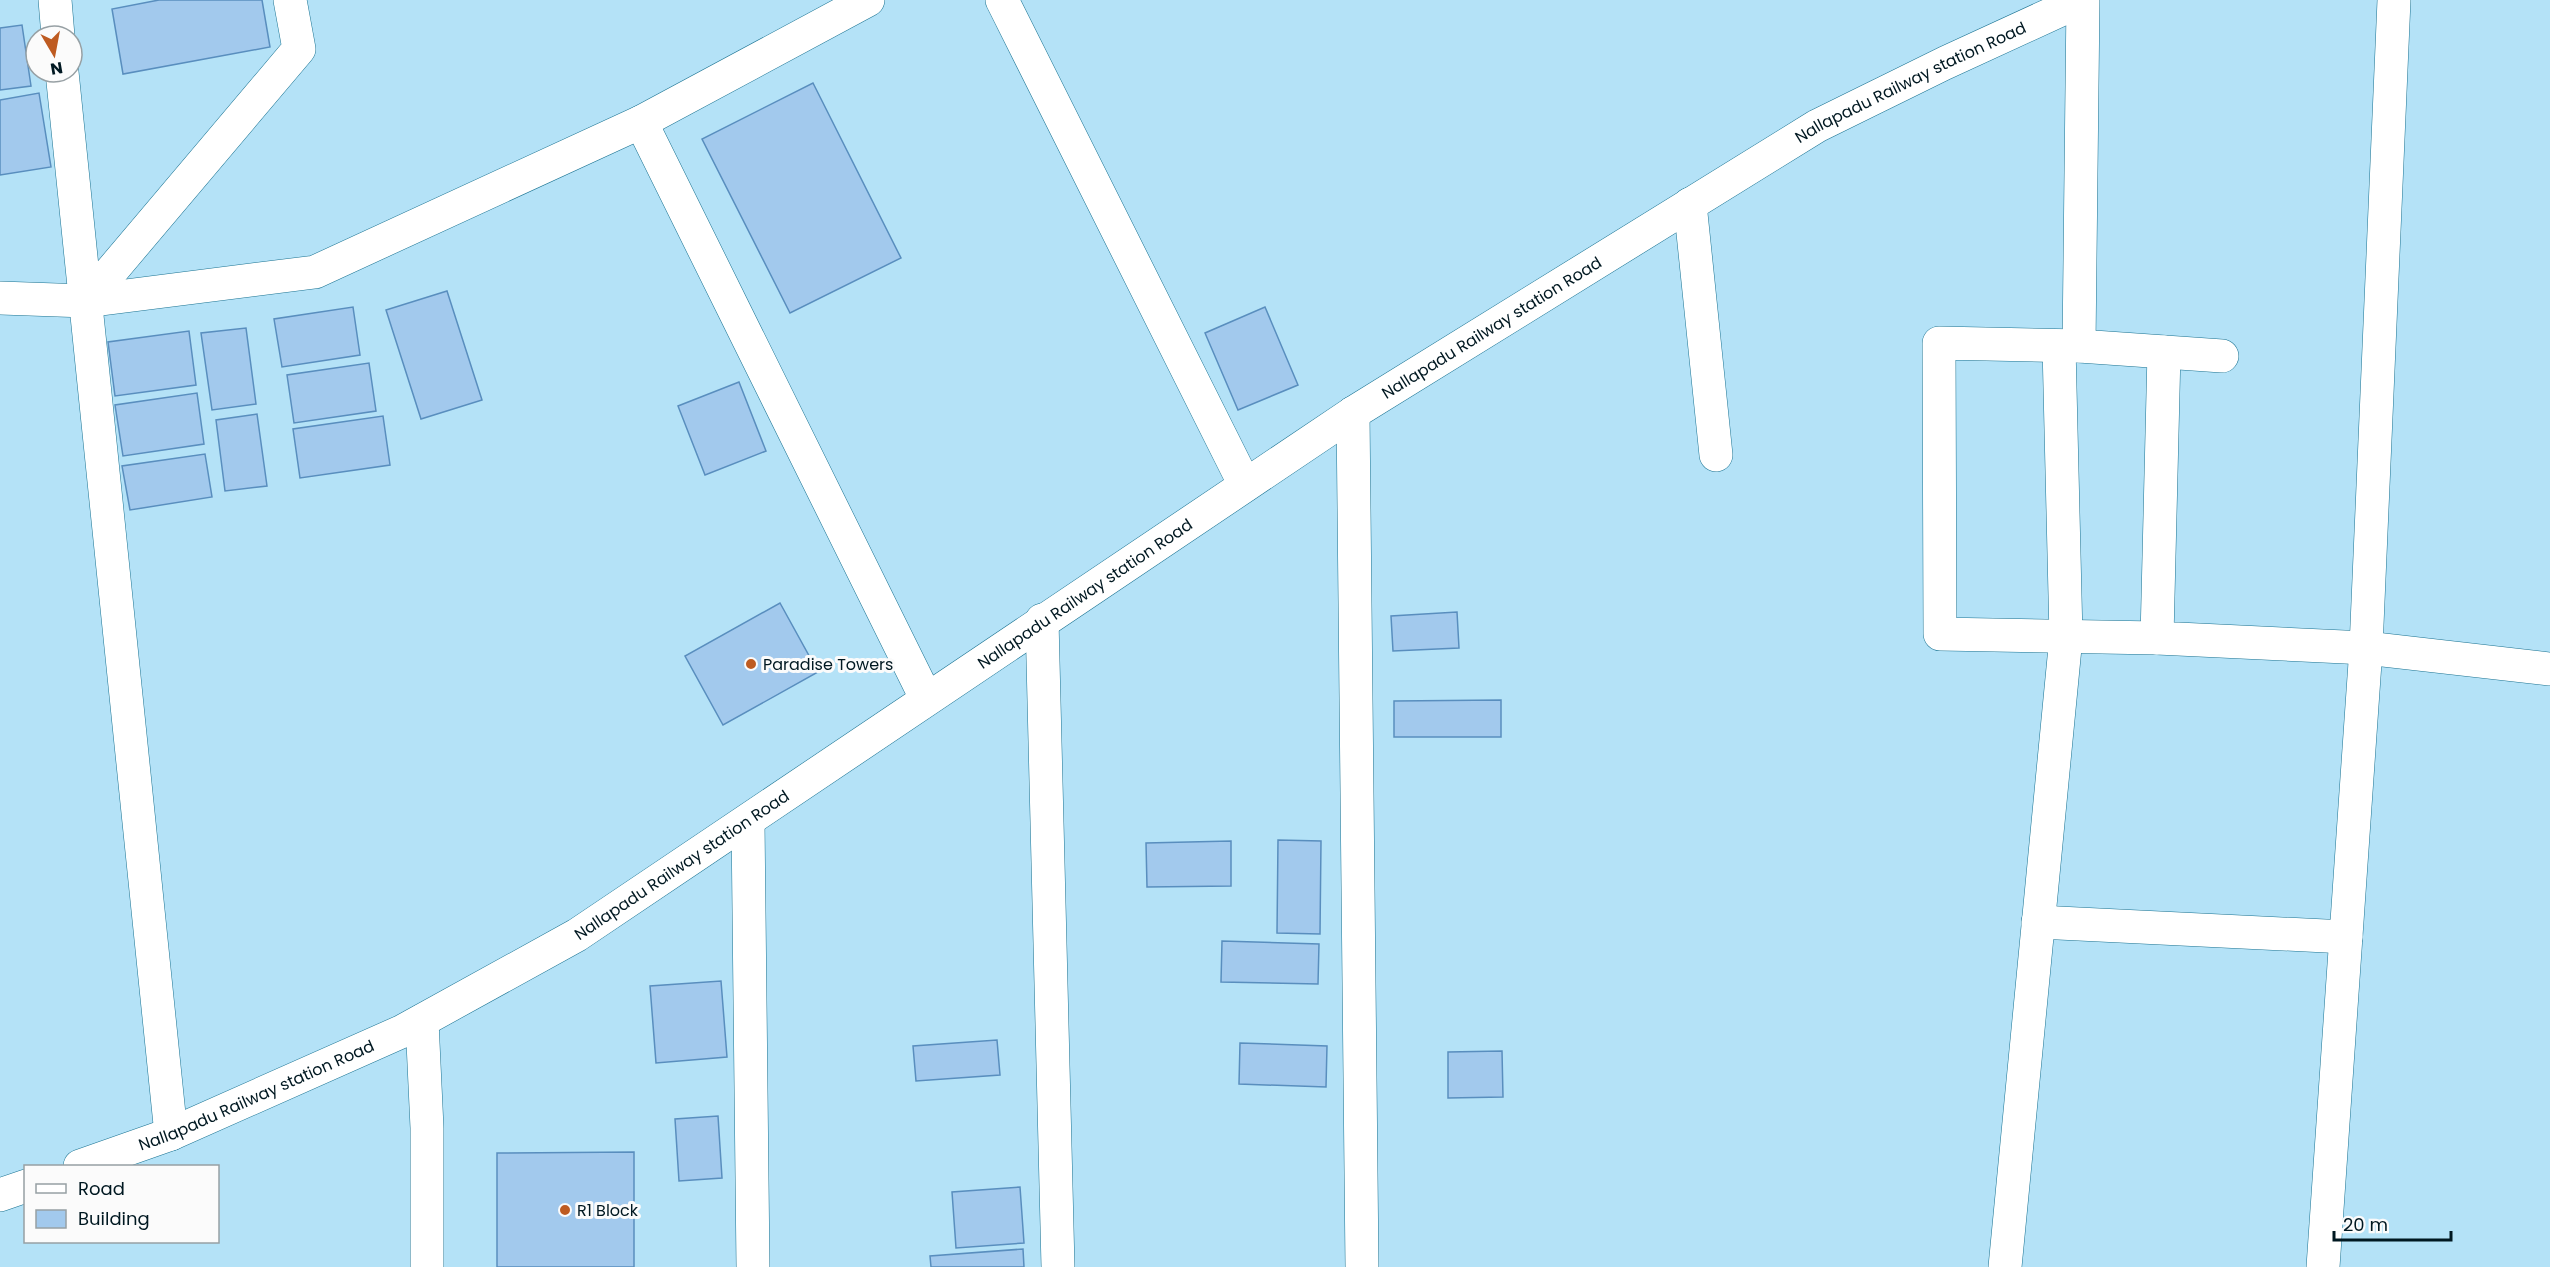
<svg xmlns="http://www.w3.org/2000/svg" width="2550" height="1267" viewBox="0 0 2550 1267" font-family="Poppins,sans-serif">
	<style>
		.building { fill: #a2c9ed; stroke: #598ebe; stroke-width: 1.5 }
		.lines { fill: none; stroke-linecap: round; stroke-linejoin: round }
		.minor-casing { stroke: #1a7392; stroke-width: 34 }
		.minor { stroke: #fff; stroke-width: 33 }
		.poi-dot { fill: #be5b21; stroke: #fbfbfb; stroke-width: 2 }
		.labels { text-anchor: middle; stroke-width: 6; stroke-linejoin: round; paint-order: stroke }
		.street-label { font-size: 16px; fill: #001821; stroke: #fbfbfb }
		.poi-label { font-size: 16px; fill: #001821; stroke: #fbfbfb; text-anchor: start }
	</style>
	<rect width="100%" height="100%" fill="#b4e2f7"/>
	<g class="building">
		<path d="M159,0H262L270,47L123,74L112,9Z"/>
		<path d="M22,25L31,86L0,90V28Z"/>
		<path d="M813,83L901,258L790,313L702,139Z"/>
		<path d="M39,93L51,167L0,175V100Z"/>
		<path d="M447,291L482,400L421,419L386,310Z"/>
		<path d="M353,307L360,355L282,367L274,319Z"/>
		<path d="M1265,307L1298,385L1238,410L1205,333Z"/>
		<path d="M246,328L256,404L212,410L201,333Z"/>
		<path d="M189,331L196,385L115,396L108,342Z"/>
		<path d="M369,363L376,411L294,423L287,375Z"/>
		<path d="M739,382L766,451L705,475L678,406Z"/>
		<path d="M197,393L204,444L123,456L115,405Z"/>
		<path d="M257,414L267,486L225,491L216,420Z"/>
		<path d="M383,416L390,465L300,478L293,429Z"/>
		<path d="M205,454L212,497L130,510L122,466Z"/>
		<path d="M780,603L818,672L723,725L685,656Z"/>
		<path d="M1457,612L1459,648L1393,651L1391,616Z"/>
		<path d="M1501,700V737H1394V701Z"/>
		<path d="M1278,840L1321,841L1320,934L1277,933Z"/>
		<path d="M1231,841V886L1147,887L1146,843Z"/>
		<path d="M1222,941L1319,944L1318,984L1221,982Z"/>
		<path d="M721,981L727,1057L656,1063L650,986Z"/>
		<path d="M997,1040L1000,1075L916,1081L913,1046Z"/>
		<path d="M1240,1043L1327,1046L1326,1087L1239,1084Z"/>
		<path d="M1502,1051L1503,1097L1448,1098V1052Z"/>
		<path d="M718,1116L722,1178L679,1181L675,1119Z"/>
		<path d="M634,1152V1267H497V1153Z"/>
		<path d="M1020,1187L1024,1243L956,1248L952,1192Z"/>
		<path d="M1023,1249L1024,1267H931L930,1256Z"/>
	</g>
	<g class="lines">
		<g class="minor-casing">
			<g id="minor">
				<path d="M55,0L58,36"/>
				<path d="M1002,0L1245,485"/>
				<path d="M2083,0L2079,346L2222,356"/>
				<path d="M62,72L171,1134"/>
				<path d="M641,122L926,698"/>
				<path d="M1690,204L1716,455"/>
				<path d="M0,298L86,301L315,272L641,122L868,0"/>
				<path d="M86,301L299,49L290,0"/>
				<path d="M2079,346L1939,343L1940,634L2157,638"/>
				<path d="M2164,352L2157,638L2366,648L2550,669"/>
				<path d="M1353,413L1362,1267"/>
				<path d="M1042,620L1058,1267"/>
				<path d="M748,822L753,1267"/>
				<path d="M2038,922L2346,937"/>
				<path d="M422,1021L427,1128V1267"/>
				<path id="s1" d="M80,1166L171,1134L403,1031L577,935L1353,413L1817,126L1945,63L2082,0"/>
				<path d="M0,1195L26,1186"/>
				<path d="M2005,1267L2066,637L2059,346"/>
				<path d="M2323,1267L2366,648L2394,0"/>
			</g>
		</g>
		<use href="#minor" class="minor"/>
	</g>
	<g class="poi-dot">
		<circle cx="751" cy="664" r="6"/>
		<circle cx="565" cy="1210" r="6"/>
	</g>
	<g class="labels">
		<g class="street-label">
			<text dy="6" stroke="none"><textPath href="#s1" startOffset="2133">Nallapadu Railway station Road</textPath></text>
			<text dy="6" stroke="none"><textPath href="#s1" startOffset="1647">Nallapadu Railway station Road</textPath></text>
			<text dy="6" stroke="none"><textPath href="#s1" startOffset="1161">Nallapadu Railway station Road</textPath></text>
			<text dy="6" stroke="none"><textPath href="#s1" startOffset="675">Nallapadu Railway station Road</textPath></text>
			<text dy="6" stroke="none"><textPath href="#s1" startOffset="190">Nallapadu Railway station Road</textPath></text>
		</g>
		<g class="poi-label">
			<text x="763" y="670">Paradise Towers</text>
			<text x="577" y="1216">R1 Block</text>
		</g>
	</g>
	<rect x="24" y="1165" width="195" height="78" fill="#fbfbfb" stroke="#97a0a4" stroke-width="1.5"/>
	<rect x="36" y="1184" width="30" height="9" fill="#ffffff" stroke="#97a0a4" stroke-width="1.5"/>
	<text x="78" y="1195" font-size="18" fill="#001821">Road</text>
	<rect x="36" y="1210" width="30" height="18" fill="#a2c9ed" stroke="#97a0a4" stroke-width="1.5"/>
	<text x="78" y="1225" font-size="18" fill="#001821">Building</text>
	<g transform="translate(54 54) rotate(170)"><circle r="28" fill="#fbfbfb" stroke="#97a0a4" stroke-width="1.5"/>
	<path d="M0-4.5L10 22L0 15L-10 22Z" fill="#be5b21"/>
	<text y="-9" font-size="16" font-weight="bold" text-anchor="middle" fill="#001821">N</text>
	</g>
	<path d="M2334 1231v9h117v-9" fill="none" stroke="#001821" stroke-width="3"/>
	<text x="2343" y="1231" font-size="18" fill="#001821" stroke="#fbfbfb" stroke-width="4.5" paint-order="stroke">20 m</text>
</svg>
